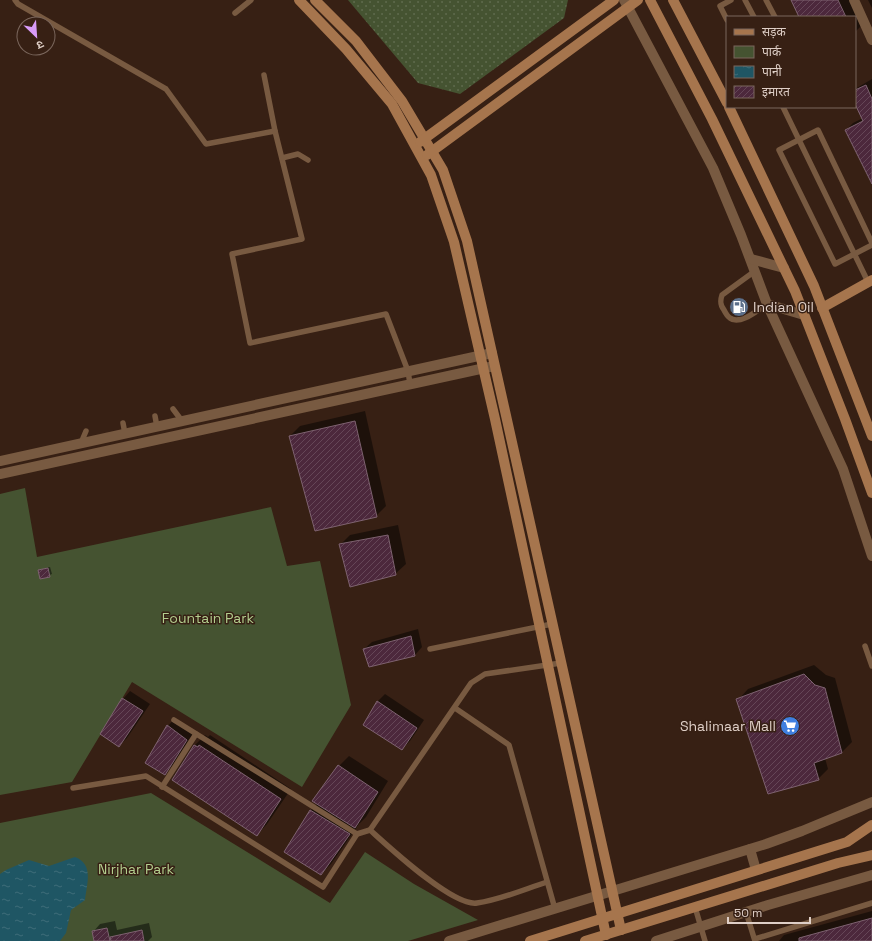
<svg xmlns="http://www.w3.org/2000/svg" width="872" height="941" viewBox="0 0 872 941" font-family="'Space Grotesk','Noto Sans Devanagari',sans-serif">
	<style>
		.green { fill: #455331 }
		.garden { fill: url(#garden-dots) }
		.water { fill: url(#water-ripples) }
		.shadow { fill: #0007 }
		.building { fill: url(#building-hatch); stroke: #7e6270 }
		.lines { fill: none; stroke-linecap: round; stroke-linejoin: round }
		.lane { stroke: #785a41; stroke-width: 5.5 }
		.street { stroke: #785a41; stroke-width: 10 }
		.secondary { stroke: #a6754d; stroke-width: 10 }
		.labels { text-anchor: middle; stroke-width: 3; stroke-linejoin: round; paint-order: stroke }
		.poi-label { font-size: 14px; fill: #dfcfc7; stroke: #372014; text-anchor: start }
		.park-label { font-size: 14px; fill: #b3ce8e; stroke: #372014 }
	</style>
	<defs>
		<pattern id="garden-dots" width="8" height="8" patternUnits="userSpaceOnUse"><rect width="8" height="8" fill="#455331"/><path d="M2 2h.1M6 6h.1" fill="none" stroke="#5f6b4d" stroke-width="1.8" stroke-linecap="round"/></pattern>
		<pattern id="water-ripples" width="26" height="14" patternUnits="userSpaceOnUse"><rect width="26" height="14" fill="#1f5664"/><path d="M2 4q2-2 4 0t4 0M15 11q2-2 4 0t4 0" fill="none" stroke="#3f6d79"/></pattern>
		<pattern id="building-hatch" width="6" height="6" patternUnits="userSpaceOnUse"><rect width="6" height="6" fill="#4c283c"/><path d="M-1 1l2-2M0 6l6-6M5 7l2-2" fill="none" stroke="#654657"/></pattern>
	</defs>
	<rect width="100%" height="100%" fill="#372014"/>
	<g class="green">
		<path d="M25,488L37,557L271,507L287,566L320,561L351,705L302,787L132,682L72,782L0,795V494Z"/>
		<path d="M151,793L330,903L365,852L414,884L478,920L408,941H0V823Z"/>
	</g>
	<path class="garden" d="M348,0H568L564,18L460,94L418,83Z"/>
	<path class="water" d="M75,857C94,864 87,884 85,900L71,910L66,933L60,941H0V874L6,870L29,860L49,866Z"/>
	<g class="shadow">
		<path d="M792,0H850L861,26L855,32V17H799Z"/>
		<path d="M868,0H872V8Z"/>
		<path d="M872,79V184L846,130L853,123L863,118L855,102V89Z"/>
		<path d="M365,411L386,506L376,516L290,436L300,426Z"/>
		<path d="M398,525L406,564L395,574L340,545L350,535Z"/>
		<path d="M50,567L52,574L41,578L39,570Z"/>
		<path d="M418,629L422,647L415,655L364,649L372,642Z"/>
		<path d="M814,665L826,675L835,678L852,742L842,752L825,758L828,769L818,779L738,700L748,689Z"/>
		<path d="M130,691L150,704L127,738L119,746L123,699Z"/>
		<path d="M385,694L424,720L410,741L402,749L377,702Z"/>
		<path d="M175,718L194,732L172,766L164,774L168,726Z"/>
		<path d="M205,735L208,737L210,735L291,789L267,824L257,835L173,779L195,745Z"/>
		<path d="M349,756L388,781L366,817L359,824L331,864L321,874L285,851L311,810L318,803L339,766Z"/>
		<path d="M872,911V941H779L784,935Z"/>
		<path d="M115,921L117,930L149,923L152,937L148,941H95L93,932L100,924Z"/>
	</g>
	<g class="building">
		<path d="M791,0H838L846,17H799Z"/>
		<path d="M866,85L872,99V184L845,130L863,121L855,104V90Z"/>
		<path d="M355,421L377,517L315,531L289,436Z"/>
		<path d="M388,535L396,575L350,587L339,544Z"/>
		<path d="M48,568L50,577L40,579L38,570Z"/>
		<path d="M411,636L415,656L369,667L363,649Z"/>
		<path d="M804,674L815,685L825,688L842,753L814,763L819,780L768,794L736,699Z"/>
		<path d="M122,698L143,711L119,747L100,734Z"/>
		<path d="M377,701L417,728L402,750L363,725Z"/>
		<path d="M167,725L187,740L165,775L145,763Z"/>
		<path d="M194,745L198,747L199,745L281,799L257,836L172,780Z"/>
		<path d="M338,765L378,792L355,828L312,801Z"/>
		<path d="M310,810L350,834L321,875L284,852Z"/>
		<path d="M872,918V941H799V938Z"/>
		<path d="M107,928L110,941H94L92,931Z"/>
		<path d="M142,930L144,941H111L110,937Z"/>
	</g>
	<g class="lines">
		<g class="lane">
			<path d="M15,0L18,4L166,89L206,144L275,131L302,239L232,254L250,343L386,314L408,371L410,384"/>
			<path d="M745,0L754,17"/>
			<path d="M766,0L775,17"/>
			<path d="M235,13L251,0"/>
			<path d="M727,20L720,6L731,0"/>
			<path d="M264,75L275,131"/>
			<path d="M783,107L868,282"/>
			<path d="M282,158L298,154L308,160"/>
			<path d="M872,243L818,130L779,150L835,264L872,245"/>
			<path d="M755,271L722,295C720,301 720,305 724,310C725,312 727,316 730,318C740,326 759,309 767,304"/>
			<path d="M173,409L182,421"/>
			<path d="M155,416L157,427"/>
			<path d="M123,423L125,434"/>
			<path d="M81,443L86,431"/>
			<path d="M865,646L872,666"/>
			<path d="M430,649L552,624"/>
			<path d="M455,708L509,745L555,909"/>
			<path d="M174,720L357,834"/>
			<path d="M162,787L196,734"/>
			<path d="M73,788L146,776L323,887L357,834L370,830L471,683L485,674L561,663"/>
			<path d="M370,830C389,847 453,907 477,903C500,900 525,889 547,882"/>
			<path d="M695,907L705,941"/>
			<path d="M746,912L755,941"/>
			<path d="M755,939L872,903"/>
		</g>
		<g class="street">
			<path d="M624,0L713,168L741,235L767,304L843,469L872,556"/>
			<path d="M854,0L872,40"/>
			<path d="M751,259L784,268"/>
			<path d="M767,304L804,315"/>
			<path d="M0,461L492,353"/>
			<path d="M0,474L494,366"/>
			<path d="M750,849L756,870"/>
			<path d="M449,941L766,844L802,831L872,802"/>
			<path d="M656,941L768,905L872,875"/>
		</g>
		<g class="secondary">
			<path d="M299,0L346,49L392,104L431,175L454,242L495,419L606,935"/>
			<path d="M315,0L356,41L402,101L443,170L467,241L621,930"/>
			<path d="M650,0L712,119L795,291L845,419L872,493"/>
			<path d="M673,0L727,103"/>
			<path d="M729,107L814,286L872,436"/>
			<path d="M420,142L614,0"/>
			<path d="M427,155L638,0"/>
			<path d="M822,308L872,280"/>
			<path d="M530,941L847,842L872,825"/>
			<path d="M585,941L838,863L872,855"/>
		</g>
	</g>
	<defs>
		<g id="fuel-disc" transform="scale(1)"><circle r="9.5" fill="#5c6f8a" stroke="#372014"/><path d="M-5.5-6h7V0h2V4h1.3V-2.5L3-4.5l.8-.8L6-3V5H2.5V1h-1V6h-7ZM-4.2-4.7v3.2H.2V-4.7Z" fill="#fff"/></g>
		<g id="supermarket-disc" transform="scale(1)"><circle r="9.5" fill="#3f7fe0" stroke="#372014"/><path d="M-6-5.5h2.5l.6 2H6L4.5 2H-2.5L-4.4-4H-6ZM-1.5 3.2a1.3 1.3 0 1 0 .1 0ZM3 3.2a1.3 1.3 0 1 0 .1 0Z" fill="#fff"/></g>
	</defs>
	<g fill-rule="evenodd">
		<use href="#fuel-disc" x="739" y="307"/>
		<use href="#supermarket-disc" x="790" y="726"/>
	</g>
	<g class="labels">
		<g class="poi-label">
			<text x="753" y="312">Indian Oil</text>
			<text x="776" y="731" text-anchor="end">Shalimaar Mall</text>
		</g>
		<g class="park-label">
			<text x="208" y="623">Fountain Park</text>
			<text x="136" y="874">Nirjhar Park</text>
		</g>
	</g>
	<rect x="726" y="16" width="130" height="92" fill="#372014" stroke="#7a665c"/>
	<rect x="734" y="29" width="20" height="6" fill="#a6754d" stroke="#7a665c"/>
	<text x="762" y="36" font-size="12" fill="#dfcfc7">सड़क</text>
	<rect x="734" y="46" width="20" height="12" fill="#455331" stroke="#7a665c"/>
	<text x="762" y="56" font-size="12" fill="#dfcfc7">पार्क</text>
	<rect x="734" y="66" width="20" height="12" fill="url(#water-ripples)" stroke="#7a665c"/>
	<text x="762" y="76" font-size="12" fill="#dfcfc7">पानी</text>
	<rect x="734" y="86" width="20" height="12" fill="url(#building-hatch)" stroke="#7a665c"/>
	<text x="762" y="96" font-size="12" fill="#dfcfc7">इमारत</text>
	<g transform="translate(36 36) rotate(155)"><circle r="19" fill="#372014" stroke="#7a665c"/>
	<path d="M0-3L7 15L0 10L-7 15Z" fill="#d89bf8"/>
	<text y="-6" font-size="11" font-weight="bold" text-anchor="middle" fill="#dfcfc7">उ</text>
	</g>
	<path d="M728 917v6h82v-6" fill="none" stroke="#dfcfc7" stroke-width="2"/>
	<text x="734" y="917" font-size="12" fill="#dfcfc7" stroke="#372014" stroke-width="3" paint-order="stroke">50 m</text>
</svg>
